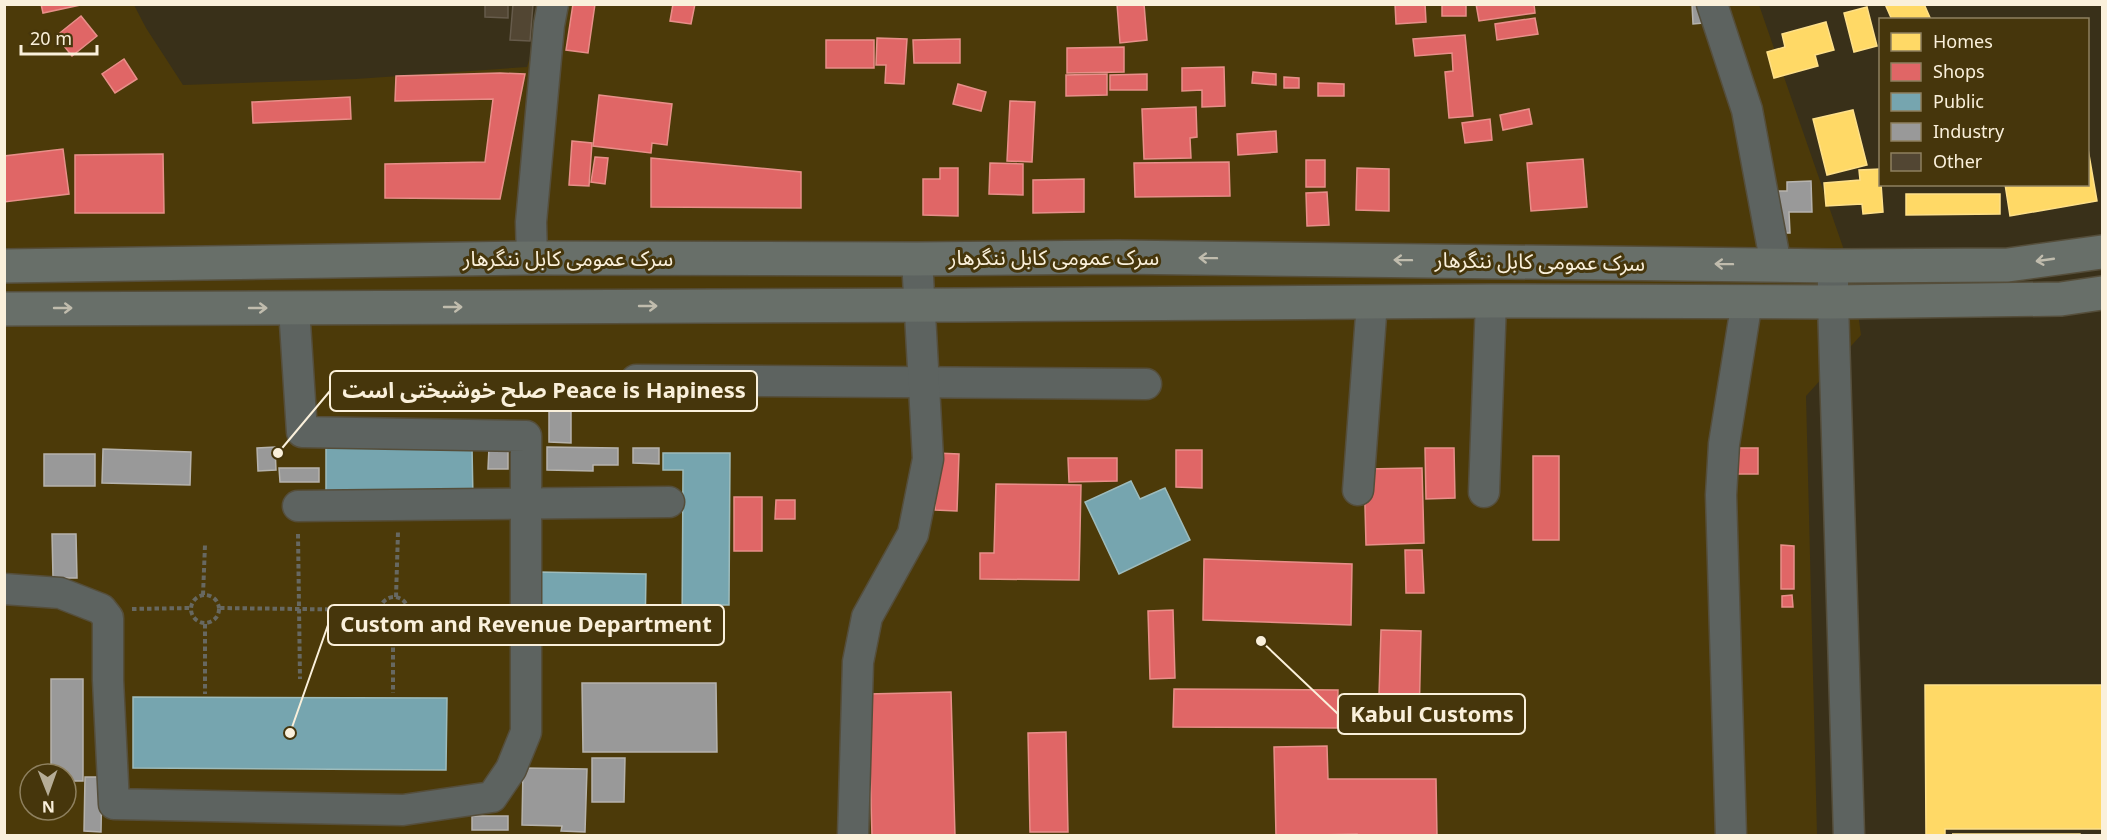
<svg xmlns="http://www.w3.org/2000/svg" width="2107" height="840" viewBox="0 0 2107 840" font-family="'Noto Sans','Noto Sans Arabic',sans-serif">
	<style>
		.built { fill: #4c3a09; fill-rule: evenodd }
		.homes { fill: #ffd966; stroke: #fee089; stroke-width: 1.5 }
		.shops { fill: #e06666; stroke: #e88f89; stroke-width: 1.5 }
		.public { fill: #76a5af; stroke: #9ebcbc; stroke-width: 1.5 }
		.industry { fill: #999; stroke: #b6b3ad; stroke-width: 1.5 }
		.building { fill: #524633; stroke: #665b4b; stroke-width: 1.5 }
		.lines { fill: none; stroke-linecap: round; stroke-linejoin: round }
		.minor-casing { stroke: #554e3b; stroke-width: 33 }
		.highway-casing { stroke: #554e3b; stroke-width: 36 }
		.path { stroke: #676861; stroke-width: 4; stroke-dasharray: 4.5 3; stroke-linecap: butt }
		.minor { stroke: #5d6360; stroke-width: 30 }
		.highway { stroke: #686f69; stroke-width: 33 }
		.oneway { stroke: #c0bcad }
		.labels { text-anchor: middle; stroke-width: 6; stroke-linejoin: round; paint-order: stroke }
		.street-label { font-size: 21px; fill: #faf0db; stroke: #46360c }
		.leader { fill: none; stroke: #faf0db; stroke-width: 2 }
		.callout-dot { fill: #faf0db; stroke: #46360c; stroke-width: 2 }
		.callout { fill: #46360c; stroke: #faf0db; stroke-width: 2 }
		.callout-label { font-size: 22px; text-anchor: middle; font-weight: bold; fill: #faf0db }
	</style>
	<rect width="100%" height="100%" fill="#393019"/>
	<path class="built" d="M5,5H134L146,28L183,85L356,79L527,67L545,5H1759L1853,276L1861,335L1806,396L1817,835L5,836ZM30,774H66V810H30Z"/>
	<g class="homes">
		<path d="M1885,4H1924L1931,20H1905L1904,18L1892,20Z"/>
		<path d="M1867,7L1877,46L1854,52L1844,13Z"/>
		<path d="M1826,22L1834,50L1815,55L1818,66L1774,78L1767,52L1785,47L1782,34Z"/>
		<path d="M1853,110L1867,165L1827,175L1813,119Z"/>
		<path d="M2088,149L2097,201L2010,216L2005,184H2088Z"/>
		<path d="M1880,169L1883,212L1863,214L1862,204L1826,206L1824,183L1860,180L1859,170Z"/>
		<path d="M1906,194H2000V214L1906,215Z"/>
		<path d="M1925,685H2102V829H1945V836H1926Z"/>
		<path d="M1952,834H2080V836Z"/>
	</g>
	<g class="shops">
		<path d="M41,4H85L43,13Z"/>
		<path d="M573,4H595L588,53L566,50Z"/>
		<path d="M673,4H695L691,24L670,21Z"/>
		<path d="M1117,4H1144L1147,40L1120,43Z"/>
		<path d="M1395,4H1425L1426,22L1396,24Z"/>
		<rect x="1442" y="4" width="24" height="12"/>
		<path d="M1476,4H1534L1535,13L1479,21Z"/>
		<path d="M81,16L97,36L72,56L56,36Z"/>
		<path d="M1535,18L1538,34L1497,40L1495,24Z"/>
		<path d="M1465,35L1473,116L1449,118L1445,72L1453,71L1452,53L1415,56L1413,39Z"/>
		<path d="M877,38L907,39L904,84L885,83L886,65H876Z"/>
		<path d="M960,39V63H914L913,40Z"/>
		<rect x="826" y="40" width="48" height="28"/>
		<path d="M1124,47V72L1067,73V48Z"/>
		<path d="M124,59L137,79L115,93L102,74Z"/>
		<path d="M1224,67L1225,106L1202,107V90L1182,91V68Z"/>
		<path d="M1253,72L1276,74V85L1252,83Z"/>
		<path d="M500,73L525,74L500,199L385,198V164L485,162L493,99L395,101L396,76Z"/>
		<path d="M1107,74V95L1066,96V75Z"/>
		<path d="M1147,74V90H1110V75Z"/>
		<path d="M1284,77L1299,78V88H1284Z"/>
		<path d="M1318,83L1344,84V96H1318Z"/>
		<path d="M958,84L986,92L981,111L953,104Z"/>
		<path d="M599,95L672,104L667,145L652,143L651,153L593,146Z"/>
		<path d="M350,97L351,119L253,123L252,102Z"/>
		<path d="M1010,101L1035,102L1032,162L1007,161Z"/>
		<path d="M1196,107L1197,137L1190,138L1191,158L1144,159L1142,109Z"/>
		<path d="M1529,109L1532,124L1503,130L1500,115Z"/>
		<path d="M1490,119L1492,140L1465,143L1462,123Z"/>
		<path d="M1276,131L1277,152L1238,155L1237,134Z"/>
		<path d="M572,141L592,143L589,186L569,185Z"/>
		<path d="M63,149L69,194L4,202V156Z"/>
		<path d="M163,154L164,213H75V155Z"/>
		<path d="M595,157L608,158L605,184L591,182Z"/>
		<path d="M651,158L801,172V208L651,207Z"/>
		<path d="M1583,159L1587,207L1531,211L1527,163Z"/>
		<rect x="1306" y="160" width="19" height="27"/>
		<path d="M1229,162L1230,196L1135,197L1134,163Z"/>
		<path d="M990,163L1023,164V195L989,194Z"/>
		<path d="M940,168H958V216L923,215V179H940Z"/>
		<path d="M1357,168L1389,169V211L1356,210Z"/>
		<path d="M1084,179V212L1033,213V180Z"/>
		<path d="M1327,192L1329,225L1307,226L1306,193Z"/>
		<path d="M1425,448H1454L1455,498L1426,499Z"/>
		<rect x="1732" y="448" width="26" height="26"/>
		<path d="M1176,450H1202V488L1176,487Z"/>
		<path d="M936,453L959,454L957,511L935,510Z"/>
		<rect x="1533" y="456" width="26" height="84"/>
		<path d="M1068,458H1117V481L1069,482Z"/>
		<path d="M1422,468L1424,543L1366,545L1364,469Z"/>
		<path d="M996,484L1081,485L1079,580L980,579V553H994Z"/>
		<rect x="734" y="497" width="28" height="54"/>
		<path d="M776,500H795V519H775Z"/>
		<path d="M1781,545L1794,546V589H1781Z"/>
		<path d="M1405,550H1422L1424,593H1406Z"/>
		<path d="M1204,559L1352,564L1351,625L1203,620Z"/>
		<path d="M1792,595L1793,607H1782V596Z"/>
		<path d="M1173,610L1175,678L1150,679L1148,611Z"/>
		<path d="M1381,630L1421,631L1419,724L1356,723V696H1379Z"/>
		<path d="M1174,689L1338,690L1337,728L1173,727Z"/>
		<path d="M951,692L955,836H872L868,694Z"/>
		<path d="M1066,732L1068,832H1030L1028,733Z"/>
		<path d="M1327,746L1328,779H1436L1437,836H1357V834L1276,836L1274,747Z"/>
	</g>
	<g class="public">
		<path d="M472,447L473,500L326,501V448Z"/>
		<path d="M663,453H730L729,605H707V634L682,633L683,470H663Z"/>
		<path d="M1131,481L1140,499L1165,488L1190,540L1119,574L1085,502Z"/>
		<path d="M538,572L646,574L645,635L537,633Z"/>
		<path d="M133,697L447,698L446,770L133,768Z"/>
	</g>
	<g class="industry">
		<path d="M1692,4H1702L1703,23L1693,24Z"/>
		<path d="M1811,181L1812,212H1789L1790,233H1776L1775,191H1787V182Z"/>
		<path d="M518,374H571V443L549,442V401H517Z"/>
		<path d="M275,447L276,470L258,471L257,448Z"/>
		<path d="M489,447H508V469H488Z"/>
		<path d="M547,447L618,448V465H593V471L547,470Z"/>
		<path d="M633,448H659V464L633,463Z"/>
		<path d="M103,449L191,452L190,485L102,483Z"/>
		<rect x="44" y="454" width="51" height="32"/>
		<path d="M279,468H319V482H280Z"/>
		<path d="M52,534H76L77,578H53Z"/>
		<path d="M51,679H83V781H66V774H51Z"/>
		<path d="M582,683H716L717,752H583Z"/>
		<path d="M592,758H625L624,802H592Z"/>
		<path d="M523,768L587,769L585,832L561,831L562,826L522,825Z"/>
		<path d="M85,777H102L101,832L84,831Z"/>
		<rect x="472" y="816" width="36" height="14"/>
	</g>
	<g class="building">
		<path d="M485,4H508V18L485,17Z"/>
		<path d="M513,4H533L530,41L510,40Z"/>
	</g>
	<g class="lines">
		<g class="minor-casing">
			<g id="minor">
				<path d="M1712,4L1747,110L1776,265"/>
				<path d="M532,258L531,222L549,25L553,4"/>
				<path d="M1833,266V302L1849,836"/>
				<path d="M636,380L1146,384"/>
				<path d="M1358,490L1372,302"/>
				<path d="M1484,492L1491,301"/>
				<path d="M298,506L669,502"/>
				<path d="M4,589L60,593L101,609L108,618V680L114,804L403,810L492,797L511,769L526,732V436L302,432L294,308"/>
				<path d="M853,836L858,662L867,617L913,534L928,459L917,259"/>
				<path d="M1731,836L1721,495L1724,444L1747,301"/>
			</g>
		</g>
		<g class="highway-casing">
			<g id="highway">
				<path d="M4,266L532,258L917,259L1118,257L1833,266L2008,265L2102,252"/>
				<path d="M4,309L962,305L1491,301L1833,302L2061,299L2102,293"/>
			</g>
		</g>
		<g class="path">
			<path d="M298,534L300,679"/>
			<circle cx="205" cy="609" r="14"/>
			<path d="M203,595L205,545"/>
			<circle cx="394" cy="611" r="14"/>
			<path d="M396,597L398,532"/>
			<path d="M220,608L379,610"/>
			<path d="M132,609L191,608"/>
			<path d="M408,610L500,611"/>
			<path d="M205,624V694"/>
			<path d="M393,625V693"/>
		</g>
		<use href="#minor" class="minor"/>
		<use href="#highway" class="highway"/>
	</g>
	<defs><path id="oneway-shaft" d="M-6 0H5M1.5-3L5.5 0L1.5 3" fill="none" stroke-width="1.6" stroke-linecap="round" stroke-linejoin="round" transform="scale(1.5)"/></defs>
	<g class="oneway">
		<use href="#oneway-shaft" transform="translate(1208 258) rotate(-179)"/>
		<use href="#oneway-shaft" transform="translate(1403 260) rotate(-179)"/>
		<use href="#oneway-shaft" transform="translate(2045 260) rotate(172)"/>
		<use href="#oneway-shaft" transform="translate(1724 264) rotate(-179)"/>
		<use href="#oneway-shaft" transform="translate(648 306)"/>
		<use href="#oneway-shaft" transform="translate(453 307)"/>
		<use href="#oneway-shaft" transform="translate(63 308)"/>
		<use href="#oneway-shaft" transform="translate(258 308)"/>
	</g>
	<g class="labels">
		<g class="street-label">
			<text x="1054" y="265">سرک عمومی کابل ننگرهار</text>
			<text x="568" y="266">سرک عمومی کابل ننگرهار</text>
			<text transform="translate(1540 262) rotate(1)" y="7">سرک عمومی کابل ننگرهار</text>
		</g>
	</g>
	<path class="leader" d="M278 453L330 391M290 733L328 625M1261 641L1338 714"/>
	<g class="callout-dot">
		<circle cx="278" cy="453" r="6"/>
		<circle cx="290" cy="733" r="6"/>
		<circle cx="1261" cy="641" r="6"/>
	</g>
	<g class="callout">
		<rect x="330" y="371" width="427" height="40" rx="6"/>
		<rect x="328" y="605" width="396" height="40" rx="6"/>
		<rect x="1338" y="694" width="187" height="40" rx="6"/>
	</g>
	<g class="callout-label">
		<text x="544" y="398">صلح خوشبختی است Peace is Hapiness</text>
		<text x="526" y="632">Custom and Revenue Department</text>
		<text x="1432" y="722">Kabul Customs</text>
	</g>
	<rect width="2107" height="840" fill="none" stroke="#faf0db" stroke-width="12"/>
	<rect x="1879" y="18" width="210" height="168" fill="#46360c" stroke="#8e805f" stroke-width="1.5"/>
	<rect x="1891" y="33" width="30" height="18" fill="#ffd966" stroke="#8e805f" stroke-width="1.5"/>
	<text x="1933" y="48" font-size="18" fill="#faf0db">Homes</text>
	<rect x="1891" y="63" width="30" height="18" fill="#e06666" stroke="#8e805f" stroke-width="1.5"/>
	<text x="1933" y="78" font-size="18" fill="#faf0db">Shops</text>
	<rect x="1891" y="93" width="30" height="18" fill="#76a5af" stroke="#8e805f" stroke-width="1.5"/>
	<text x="1933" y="108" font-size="18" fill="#faf0db">Public</text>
	<rect x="1891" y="123" width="30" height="18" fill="#999999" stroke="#8e805f" stroke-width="1.5"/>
	<text x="1933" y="138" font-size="18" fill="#faf0db">Industry</text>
	<rect x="1891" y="153" width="30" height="18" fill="#524633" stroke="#8e805f" stroke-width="1.5"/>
	<text x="1933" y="168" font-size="18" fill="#faf0db">Other</text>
	<g transform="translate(48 792) rotate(179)"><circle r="28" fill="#46360c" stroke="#8e805f" stroke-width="1.5"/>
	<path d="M0-4.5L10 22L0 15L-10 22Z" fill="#b6ad97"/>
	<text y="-9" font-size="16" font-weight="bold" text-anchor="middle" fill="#faf0db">N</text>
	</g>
	<path d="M21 45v9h76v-9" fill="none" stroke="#faf0db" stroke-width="3"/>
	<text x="30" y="45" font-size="18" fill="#faf0db" stroke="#46360c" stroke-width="4.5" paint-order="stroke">20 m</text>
</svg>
